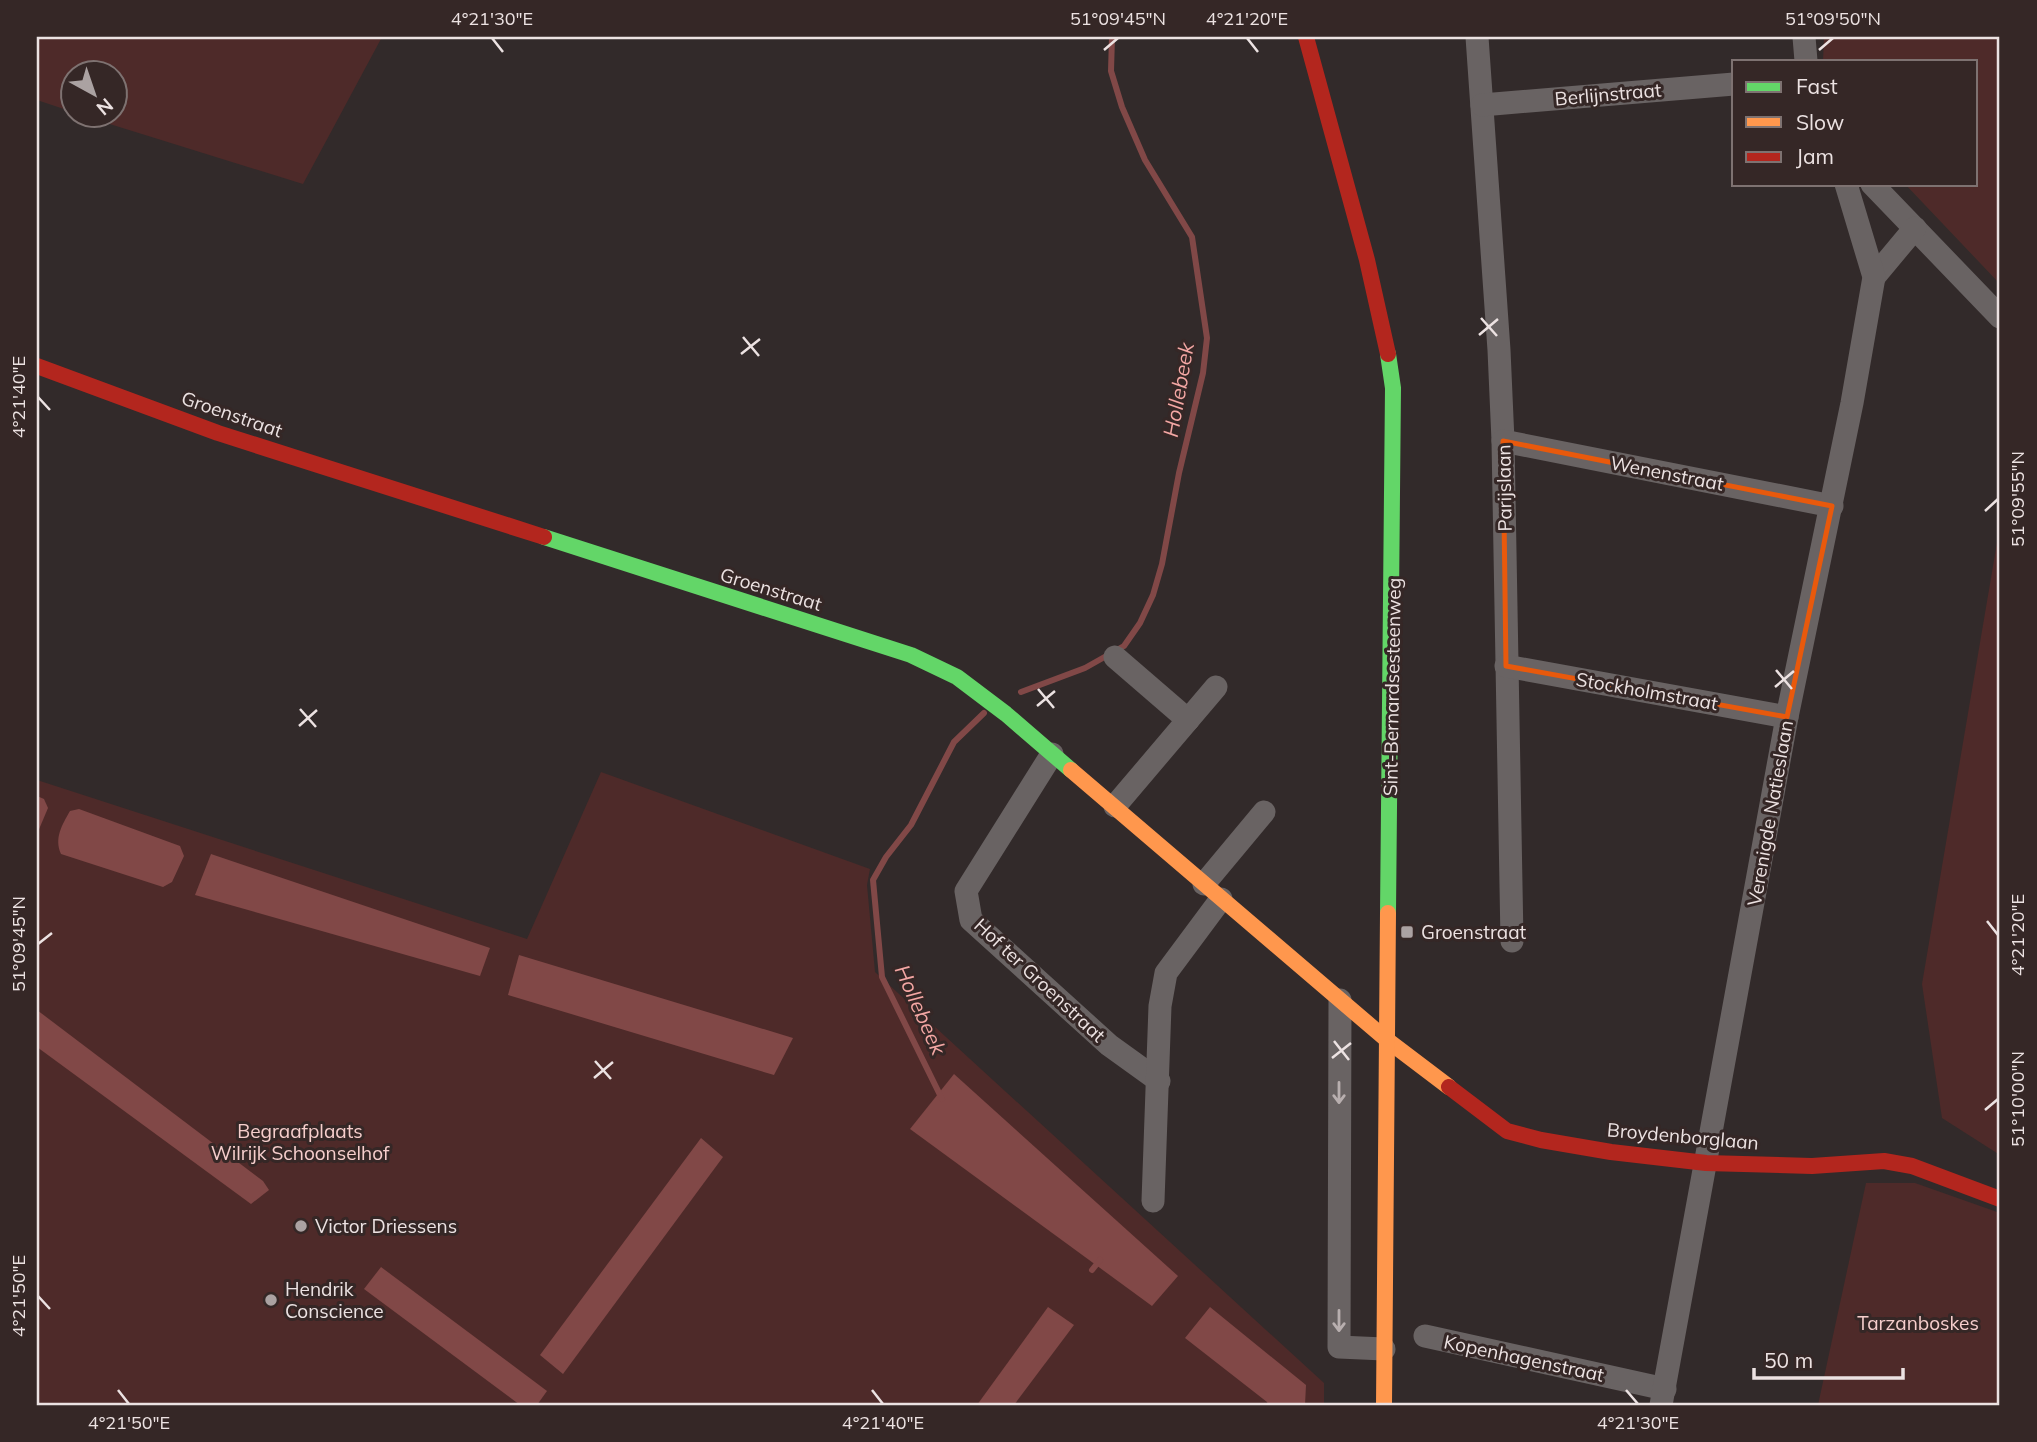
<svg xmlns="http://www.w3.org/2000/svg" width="2037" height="1442" viewBox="0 0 2037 1442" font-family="Mulish,sans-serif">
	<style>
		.green { fill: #4e2a29 }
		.water { fill: #814847 }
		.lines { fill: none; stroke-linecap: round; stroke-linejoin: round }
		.stream { stroke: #814847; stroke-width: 6 }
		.street { stroke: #696363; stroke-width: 23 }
		.fast { stroke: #63d668; stroke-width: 16 }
		.slow { stroke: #ff974d; stroke-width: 16 }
		.jam { stroke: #b3261e; stroke-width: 16 }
		.oneway { stroke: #b8afaf }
		.marked { fill: none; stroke: #e8590c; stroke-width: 5; stroke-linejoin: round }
		.ticks { fill: none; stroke: #ece2e2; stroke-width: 2.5 }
		.poi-dot { fill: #aba2a2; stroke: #352726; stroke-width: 2.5 }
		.labels { text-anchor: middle; stroke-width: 6; stroke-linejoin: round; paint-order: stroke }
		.street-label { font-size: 19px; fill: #ece2e2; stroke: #352726 }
		.poi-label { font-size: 19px; fill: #ece2e2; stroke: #352726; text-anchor: start }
		.park-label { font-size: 19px; fill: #f6cecc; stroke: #352726 }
		.water-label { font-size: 21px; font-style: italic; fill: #f4a7a4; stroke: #352726 }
		.neatline { fill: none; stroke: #ece2e2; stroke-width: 2.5 }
		.ticks-label { font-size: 18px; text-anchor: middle; fill: #ece2e2 }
	</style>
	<rect width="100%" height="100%" fill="#322a2a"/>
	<g class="green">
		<path d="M37,37H382L303,184L84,116H116V74H74L73,112L37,100Z"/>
		<path d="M1824,37H2000V284L1905,184H1976V61H1823Z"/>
		<path d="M2000,525V1155L1942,1118L1922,984Z"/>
		<path d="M601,772L870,869L867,885L875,972L1324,1383V1405H37V780L527,939Z"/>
		<path d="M1866,1183H1915L2000,1213V1405H1818Z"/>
	</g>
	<g class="water">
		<path d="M37,796L44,799L48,808L37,834Z"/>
		<path d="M79,809L180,846L184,856L172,882L163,887L61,854C54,838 62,825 70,811Z"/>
		<path d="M211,854L490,948L480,976L195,895Z"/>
		<path d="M519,955L793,1038L774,1075L508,995Z"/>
		<path d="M37,1010L263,1181L269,1190L251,1204L37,1047Z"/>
		<path d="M954,1074L1178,1276L1152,1306L910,1129Z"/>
		<path d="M701,1138L723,1157L563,1374L540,1355Z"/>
		<path d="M381,1267L547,1391L537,1405H520L364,1289Z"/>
		<path d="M1048,1307L1074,1325L1014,1405H977Z"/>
		<path d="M1210,1307L1306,1385L1305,1405H1268L1267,1402L1185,1338Z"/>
	</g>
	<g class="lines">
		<g class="stream">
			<path d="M1021,692L1085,668L1124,646L1140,623L1153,595L1162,564L1179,473L1203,373L1207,338L1192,237L1145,160L1122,107L1111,71L1112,37"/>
			<path d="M942,1099L882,977L873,880L886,857L911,825L954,742L984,713"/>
			<path d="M1092,1270L1100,1260"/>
		</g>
		<g class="street">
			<path d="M1477,37L1499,350L1503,441L1512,941"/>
			<path d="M1804,37L1806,61"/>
			<path d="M1482,105L1734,84"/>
			<path d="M1872,184L2000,317"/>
			<path d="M1874,277L1915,228"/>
			<path d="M1503,441L1832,506"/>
			<path d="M1115,657L1188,720"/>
			<path d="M1506,666L1787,717"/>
			<path d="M1052,754L966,891L971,920L1109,1045L1159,1081"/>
			<path d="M1115,806L1216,687"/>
			<path d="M1204,884L1264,812"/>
			<path d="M1340,1000L1339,1347L1384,1349"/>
			<path d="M1153,1201L1160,1006L1166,973L1221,899"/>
			<path d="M1425,1336L1665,1389"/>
			<path d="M1661,1405L1787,717L1852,403L1874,277L1846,184"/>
		</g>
		<g class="fast">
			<path d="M544,537L911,655L957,677L1006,714L1071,770"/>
			<path d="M1388,913L1393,388L1388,354"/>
		</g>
		<g class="slow">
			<path d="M1071,770L1387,1040L1449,1087"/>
			<path d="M1384,1405L1388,913"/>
		</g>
		<g class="jam">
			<path d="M1306,37L1367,260L1388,354"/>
			<path d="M37,366L218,433L544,537"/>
			<path d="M1449,1087L1507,1131L1541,1140L1611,1152L1706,1163L1812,1166L1884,1161L1912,1166L2000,1199"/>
		</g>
	</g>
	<defs><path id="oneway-shaft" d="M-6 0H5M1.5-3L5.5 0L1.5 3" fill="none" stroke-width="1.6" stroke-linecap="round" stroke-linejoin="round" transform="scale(1.75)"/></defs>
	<g class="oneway">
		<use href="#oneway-shaft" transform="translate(1339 1093) rotate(90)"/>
		<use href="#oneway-shaft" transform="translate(1339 1321) rotate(90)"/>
	</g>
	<path class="marked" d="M1503,441L1832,506L1787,717L1506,666Z"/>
	<path class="ticks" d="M492,38L503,52M1247,38L1258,52M1104,50L1118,38M1819,50L1833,38M1481,318L1497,336M1479,335L1498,319M743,337L759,356M741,354L760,339M38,397L50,410M1985,511L1998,499M1776,670L1792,689M1775,687L1794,671M1038,689L1054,708M1037,706L1055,691M300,709L316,727M299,726L317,710M1987,921L1998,935M38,944L52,933M1334,1041L1349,1060M1332,1058L1351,1043M595,1061L611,1079M594,1078L613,1062M1985,1110L1998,1099M38,1296L50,1309M118,1390L129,1404M872,1390L883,1404M1626,1390L1638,1404"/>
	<g class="poi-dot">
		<rect x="1400" y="925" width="14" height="14" rx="3.5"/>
		<circle cx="301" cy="1226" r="7"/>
		<circle cx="271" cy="1300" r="7"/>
	</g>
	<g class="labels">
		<g class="street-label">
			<text transform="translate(1608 94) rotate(-5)" y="7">Berlijnstraat</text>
			<text transform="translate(232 414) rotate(19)" y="7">Groenstraat</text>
			<text transform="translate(1667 473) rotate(11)" y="7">Wenenstraat</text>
			<text transform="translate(1504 488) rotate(-91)" y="7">Parijslaan</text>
			<text transform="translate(771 589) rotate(17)" y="7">Groenstraat</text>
			<text transform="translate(1392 687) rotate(-89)" y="7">Sint-Bernardsesteenweg</text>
			<text transform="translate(1647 691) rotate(10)" y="7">Stockholmstraat</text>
			<text transform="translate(1770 813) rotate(-80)" y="7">Verenigde Natieslaan</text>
			<text transform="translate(1040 980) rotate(43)" y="7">Hof ter Groenstraat</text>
			<text transform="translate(1683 1136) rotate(5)" y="7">Broydenborglaan</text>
			<text transform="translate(1524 1358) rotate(12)" y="7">Kopenhagenstraat</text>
		</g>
		<g class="poi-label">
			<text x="1421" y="939">Groenstraat</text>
			<text x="315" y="1233">Victor Driessens</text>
			<text x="285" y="1296">Hendrik<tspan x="285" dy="22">Conscience</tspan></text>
		</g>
		<g class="park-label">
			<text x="300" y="1138">Begraafplaats<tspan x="300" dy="22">Wilrijk Schoonselhof</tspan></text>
			<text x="1918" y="1330">Tarzanboskes</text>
		</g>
		<g class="water-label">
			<text transform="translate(1179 390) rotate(-80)" y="7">Hollebeek</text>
			<text transform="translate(920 1010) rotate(66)" y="7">Hollebeek</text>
		</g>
	</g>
	<rect width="2037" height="1442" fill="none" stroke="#352726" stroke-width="77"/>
	<rect x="1732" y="60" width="245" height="126" fill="#352726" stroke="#7e7271" stroke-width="2"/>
	<rect x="1746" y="82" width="35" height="10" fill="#63d668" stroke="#7e7271" stroke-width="2"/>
	<text x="1796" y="94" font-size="21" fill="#ece2e2">Fast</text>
	<rect x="1746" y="117" width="35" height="10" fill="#ff974d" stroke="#7e7271" stroke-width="2"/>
	<text x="1796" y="130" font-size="21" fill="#ece2e2">Slow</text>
	<rect x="1746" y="152" width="35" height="10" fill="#b3261e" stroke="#7e7271" stroke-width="2"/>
	<text x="1796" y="164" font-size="21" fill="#ece2e2">Jam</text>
	<g transform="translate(94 94) rotate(140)"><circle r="33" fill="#352726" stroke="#7e7271" stroke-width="2"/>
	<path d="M0-5L12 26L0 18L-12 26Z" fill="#aba2a2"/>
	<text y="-10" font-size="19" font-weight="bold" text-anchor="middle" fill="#ece2e2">N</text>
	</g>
	<path d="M1754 1368v10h149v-10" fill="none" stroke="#ece2e2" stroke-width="3.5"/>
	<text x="1764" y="1368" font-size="21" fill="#ece2e2" stroke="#352726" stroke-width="5" paint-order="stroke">50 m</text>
	<rect x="38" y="38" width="1960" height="1366" class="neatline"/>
	<g class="ticks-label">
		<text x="492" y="25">4°21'30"E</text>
		<text x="1118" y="25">51°09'45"N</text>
		<text x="1247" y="25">4°21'20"E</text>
		<text x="1833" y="25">51°09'50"N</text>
		<text transform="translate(19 397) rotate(-90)" y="6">4°21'40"E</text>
		<text transform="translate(2018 499) rotate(-90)" y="6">51°09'55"N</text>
		<text transform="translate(2018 935) rotate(-90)" y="6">4°21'20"E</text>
		<text transform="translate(19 944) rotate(-90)" y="6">51°09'45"N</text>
		<text transform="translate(2018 1099) rotate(-90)" y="6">51°10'00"N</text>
		<text transform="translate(19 1296) rotate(-90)" y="6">4°21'50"E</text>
		<text x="129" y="1429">4°21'50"E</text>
		<text x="883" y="1429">4°21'40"E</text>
		<text x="1638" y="1429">4°21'30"E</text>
	</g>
</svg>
